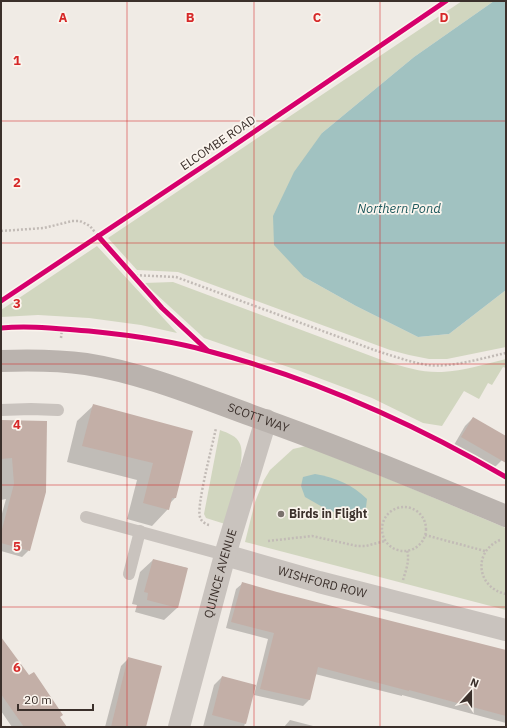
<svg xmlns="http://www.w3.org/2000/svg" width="507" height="728" viewBox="0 0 507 728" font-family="'IBM Plex Sans',sans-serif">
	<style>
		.green { fill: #d1d6bf }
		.water { fill: #a1c2c1 }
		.shadow { fill: #0003 }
		.building { fill: #c3afa7 }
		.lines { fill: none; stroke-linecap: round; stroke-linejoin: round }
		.path { stroke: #c2bbb6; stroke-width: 2.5; stroke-dasharray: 2 2; stroke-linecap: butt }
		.lane { stroke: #c9c3be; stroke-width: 12 }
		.street { stroke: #c9c3be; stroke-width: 22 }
		.secondary { stroke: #bab3ae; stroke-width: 22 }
		.cycleway-casing { stroke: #fbf5ee; stroke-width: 8 }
		.cycleway { stroke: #d6006c; stroke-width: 5 }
		.grid { fill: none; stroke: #d62828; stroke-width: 1; stroke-opacity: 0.55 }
		.poi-dot { fill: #7a716c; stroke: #fbf5ee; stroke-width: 1.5 }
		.labels { text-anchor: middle; stroke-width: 3.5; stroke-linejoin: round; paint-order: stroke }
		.street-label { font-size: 12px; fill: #3b302b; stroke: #fbf5ee }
		.poi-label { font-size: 12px; font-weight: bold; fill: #3b302b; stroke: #fbf5ee; text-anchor: start }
		.water-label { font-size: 13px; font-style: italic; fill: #1f5a5e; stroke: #fbf5ee }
		.grid-label { font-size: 13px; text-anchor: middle; font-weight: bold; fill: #d62828; stroke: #fbf5ee; stroke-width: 3.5; stroke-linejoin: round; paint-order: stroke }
	</style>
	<rect width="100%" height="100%" fill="#f0ebe5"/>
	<g class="green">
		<path d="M462,1H494L414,57L322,133L304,277L356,306L418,337L449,334L506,290V347L447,359H429L409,355L390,350L178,272L137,270L108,238Z"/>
		<path d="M97,246L177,333L141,325L89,318L38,315L1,317V310Z"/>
		<path d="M173,282L387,362C405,367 423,373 442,372C464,371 485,364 506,359V368L503,367L492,385L488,383L479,399L464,391L442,426L423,423L372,398L300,371L204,338L144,283Z"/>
		<path d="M220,430C228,433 237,436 240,444C247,459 229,507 225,524L206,518L204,514Z"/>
		<path d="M306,446L401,484L506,528V610L245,542L255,502L264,480L270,470L293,449Z"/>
	</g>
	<g class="water">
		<path d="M494,1H506V290L449,334L418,337L356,306L304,277L274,245L273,216L294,172L322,133L414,57Z"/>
		<path d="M315,474C337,478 351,484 367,499L365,515L352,519L326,509L305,497L301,486L303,477Z"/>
	</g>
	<g class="shadow">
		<path d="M94,405L192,432L175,498L170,503L168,509L152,526L127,519L137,480L67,462L77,421Z"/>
		<path d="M473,418L506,437V454L502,460L494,468L454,445L465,426Z"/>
		<path d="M1,421L46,422L29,550L22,557L1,551V517L6,499L1,500Z"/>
		<path d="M153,560L187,568L177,608L164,620L135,612L137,605L132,604L140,572Z"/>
		<path d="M243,583L277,593L506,652V723L402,695V696L315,674L309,700L303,706L254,695L268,639L226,628L236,589Z"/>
		<path d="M1,639L59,718L65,727H12L1,711Z"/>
		<path d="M129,658L145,727H105L121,666Z"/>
		<path d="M222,677L254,686L244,727H203L214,685Z"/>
		<path d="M290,720L317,727H284Z"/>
	</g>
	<g class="building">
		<path d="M93,404L193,431L176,498H172L169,510L143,503L153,463L82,446Z"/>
		<path d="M473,417L506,436V463L461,437Z"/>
		<path d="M1,420L47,421L46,492L30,551L1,543V533L14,484L12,458L1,459Z"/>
		<path d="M153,559L188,568L178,608L147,600L148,593L144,592Z"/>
		<path d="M242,582L277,592L506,650V716L409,690V691L318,667L310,700L260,689L274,633L231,622Z"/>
		<path d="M1,637L29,675L34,672L63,715L60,717L67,727H24L1,694Z"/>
		<path d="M128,657L162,666L146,727H111Z"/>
		<path d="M222,676L256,685L246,724L212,715Z"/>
	</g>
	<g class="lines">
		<g class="path">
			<path d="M1,231L44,228L72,221H80L90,226L98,236"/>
			<path d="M132,275L176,277L377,351C393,356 410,362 427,365C452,368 482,358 506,353"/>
			<path d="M61,338L62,329"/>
			<circle cx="404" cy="529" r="22"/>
			<path d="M209,525C205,524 201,521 200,517C196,507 213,443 216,428"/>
			<path d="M425,535L485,551"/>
			<path d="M500,540C472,552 477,588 506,594"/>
			<path d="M268,541L312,536L357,546H366L385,541"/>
			<path d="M403,580C406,570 410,560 407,550"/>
		</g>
		<g class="lane">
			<path d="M1,410L31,409L58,410"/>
			<path d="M86,517L225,555"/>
			<path d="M129,574L140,531"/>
		</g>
		<g class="street">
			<path id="s1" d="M225,555L319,582L506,630"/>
			<path id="s2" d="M179,727L225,555L266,420"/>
		</g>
		<path class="secondary" id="s3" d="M1,361C29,360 57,360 86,364C143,373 198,396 253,416C338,446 422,481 506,516"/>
		<g class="cycleway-casing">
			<g id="cycleway">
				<path d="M98,236L162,308L207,350"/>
				<path d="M1,301L220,155L446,1"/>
				<path d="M1,328C30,325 60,329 89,331C129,335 169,340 208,351C313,378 413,423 506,477"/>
			</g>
		</g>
		<use href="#cycleway" class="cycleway"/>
	</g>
	<path class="grid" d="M127,1V727M254,1V727M380,1V727M1,121H506M1,243H506M1,364H506M1,485H506M1,607H506"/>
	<circle class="poi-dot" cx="281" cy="514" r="4"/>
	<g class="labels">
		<g class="street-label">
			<text transform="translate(218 143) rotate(-34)" y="4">ELCOMBE ROAD</text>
			<text dy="4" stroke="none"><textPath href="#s3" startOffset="266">SCOTT WAY</textPath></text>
			<text dy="4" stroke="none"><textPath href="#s2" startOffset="159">QUINCE AVENUE</textPath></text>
			<text dy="4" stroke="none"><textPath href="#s1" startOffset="101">WISHFORD ROW</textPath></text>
		</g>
		<g class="poi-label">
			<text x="289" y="518">Birds in Flight</text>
		</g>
		<g class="water-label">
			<text x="399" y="213">Northern Pond</text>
		</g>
	</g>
	<g class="grid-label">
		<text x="63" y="22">A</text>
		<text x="190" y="22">B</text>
		<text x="317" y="22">C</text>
		<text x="444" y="22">D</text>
		<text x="17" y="65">1</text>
		<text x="17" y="187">2</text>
		<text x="17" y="308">3</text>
		<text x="17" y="429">4</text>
		<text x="17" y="551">5</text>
		<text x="17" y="672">6</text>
	</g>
	<rect width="507" height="728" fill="none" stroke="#3b302b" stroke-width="4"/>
	<g transform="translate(471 692) rotate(21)" stroke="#fbf5ee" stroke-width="3" paint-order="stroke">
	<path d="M0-3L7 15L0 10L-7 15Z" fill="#3b302b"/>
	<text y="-6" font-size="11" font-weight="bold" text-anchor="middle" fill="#3b302b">N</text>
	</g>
	<path d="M18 704v6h75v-6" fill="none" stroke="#3b302b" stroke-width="2"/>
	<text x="24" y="704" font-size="12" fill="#3b302b" stroke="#fbf5ee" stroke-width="3" paint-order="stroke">20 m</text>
</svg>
